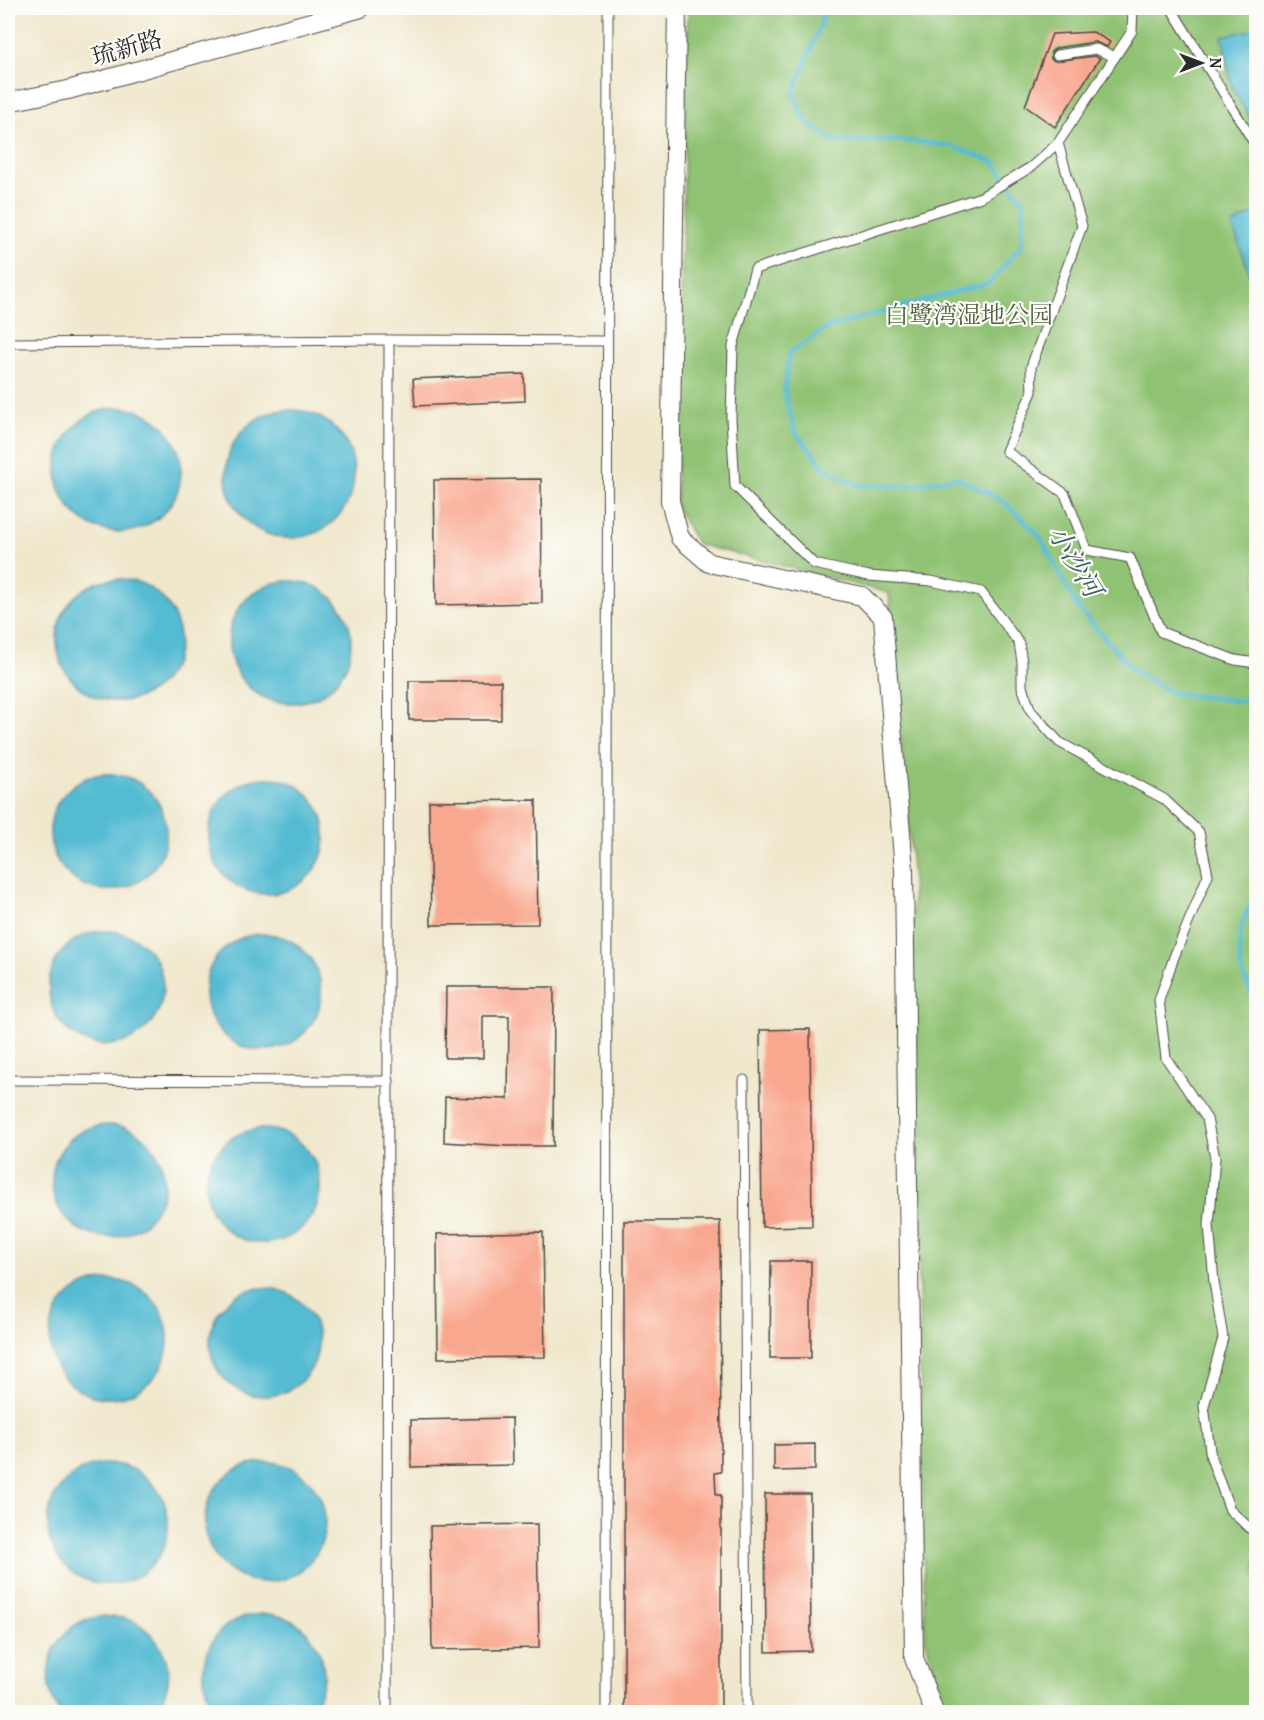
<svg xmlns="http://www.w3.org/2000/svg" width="1264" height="1720" viewBox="0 0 1264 1720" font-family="'Gentium Book Plus','Noto Serif SC',serif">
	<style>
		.green { fill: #90c273; stroke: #5e764f; stroke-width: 1.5 }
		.water { fill: #55bbd3; stroke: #40737f; stroke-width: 1.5 }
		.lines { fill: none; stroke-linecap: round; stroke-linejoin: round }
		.stream { stroke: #55bbd3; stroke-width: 4.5 }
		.building { fill: #f9a890 }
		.lane-casing { stroke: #494743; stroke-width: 11 }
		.street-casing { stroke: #494743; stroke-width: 20 }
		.lane { stroke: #fff; stroke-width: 9 }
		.street { stroke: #fff; stroke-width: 18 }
		.labels { text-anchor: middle; stroke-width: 4.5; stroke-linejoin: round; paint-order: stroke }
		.street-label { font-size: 24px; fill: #2b2b2b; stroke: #fdfcf7 }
		.park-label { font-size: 24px; fill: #4e6044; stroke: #fdfcf7 }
		.water-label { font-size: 26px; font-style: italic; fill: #3a5d66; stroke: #fdfcf7 }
	</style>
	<rect width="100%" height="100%" fill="#fdfcf7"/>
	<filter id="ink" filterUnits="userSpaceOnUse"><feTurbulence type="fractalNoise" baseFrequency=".0167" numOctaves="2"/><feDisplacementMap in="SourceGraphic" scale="12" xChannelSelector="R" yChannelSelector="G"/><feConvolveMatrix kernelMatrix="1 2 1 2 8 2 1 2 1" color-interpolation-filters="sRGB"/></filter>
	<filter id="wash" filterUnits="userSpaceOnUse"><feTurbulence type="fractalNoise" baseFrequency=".008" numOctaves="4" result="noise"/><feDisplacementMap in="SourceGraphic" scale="24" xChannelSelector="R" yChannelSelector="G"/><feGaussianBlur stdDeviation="1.35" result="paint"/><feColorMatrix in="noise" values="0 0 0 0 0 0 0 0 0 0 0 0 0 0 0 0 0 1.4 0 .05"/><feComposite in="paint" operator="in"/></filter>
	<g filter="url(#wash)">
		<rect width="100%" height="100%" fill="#f0e8cd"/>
		<path class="green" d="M688,8H1256V1712H948L925,1639L912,870L889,593L697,544L676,506Z"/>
		<g class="water">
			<path d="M1256,29V128L1233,90L1222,36Z"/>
			<path d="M1252,214L1256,215V291L1232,225Z"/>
			<circle cx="119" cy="470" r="62"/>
			<circle cx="290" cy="474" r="64"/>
			<circle cx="118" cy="640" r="61"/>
			<circle cx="290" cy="642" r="61"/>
			<circle cx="108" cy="832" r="58"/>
			<circle cx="267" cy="836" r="58"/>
			<circle cx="106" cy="988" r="57"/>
			<circle cx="263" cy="992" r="58"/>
			<circle cx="108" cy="1181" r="56"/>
			<circle cx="263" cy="1186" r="57"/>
			<circle cx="109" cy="1339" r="59"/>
			<circle cx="264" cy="1342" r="54"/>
			<circle cx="265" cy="1522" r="60"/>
			<circle cx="108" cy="1524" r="60"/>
			<path d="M260,1614C266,1614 273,1614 279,1616C306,1622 325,1650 324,1677C323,1690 317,1701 311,1712H217C193,1681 202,1632 241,1618C247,1616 254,1615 260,1614Z"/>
			<path d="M104,1616C110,1617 117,1617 123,1618C150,1624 172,1655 168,1682C166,1694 162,1703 156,1712H60C37,1682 49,1634 85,1620C91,1618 98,1617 104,1616Z"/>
		</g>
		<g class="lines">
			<g class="stream">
				<path d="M822,8V21L793,94L807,123L836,141L899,140L952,146L994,162L1024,203L1022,245L989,283L892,309L829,327L789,353L784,392L795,432L826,469L857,485L906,486L957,477L1003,501L1039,535L1078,608L1133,670L1172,693L1256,703"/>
				<path d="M1256,901C1239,913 1238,947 1241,967C1243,979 1251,991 1256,1002"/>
			</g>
		</g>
		<g id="blocks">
			<g class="building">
				<path d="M1093,32L1110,42L1107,47L1095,42L1056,48L1051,52V59L1055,61L1095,56L1100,58L1055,127L1025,106L1052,34Z"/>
				<path d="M524,374L525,401L415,406L413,379Z"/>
				<path d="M541,479L542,603L436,605L434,480Z"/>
				<rect x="409" y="681" width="92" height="39"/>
				<path d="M536,800L538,924L431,925L429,801Z"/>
				<path d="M446,987H554L553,1146H508L444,1142L445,1097L508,1099L509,1016H483V1058H445Z"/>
				<path d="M810,1029L812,1226L762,1227L760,1030Z"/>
				<path d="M624,1221H720L721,1472L715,1473L716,1495H721V1713H624Z"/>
				<path d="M543,1232L545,1357L438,1358L437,1234Z"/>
				<path d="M771,1261H811V1358H770Z"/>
				<path d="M512,1418L513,1465L411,1467V1420Z"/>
				<path d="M815,1444V1470L774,1471V1445Z"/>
				<path d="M765,1494H810L811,1651L766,1652Z"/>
				<path d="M537,1524L539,1648L432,1650L430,1526Z"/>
			</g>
		</g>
	</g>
	<g filter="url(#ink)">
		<use href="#blocks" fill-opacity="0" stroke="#494743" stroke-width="1.5"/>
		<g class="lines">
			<g class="lane-casing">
				<g id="lane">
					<path d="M1133,8L1132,31L1058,143L1031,167L981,197L755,269L733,346L731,418L735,486L814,564L869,576L931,581L981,592L1019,643L1022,662V687L1031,711L1059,742L1164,799L1199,832L1208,875L1174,957L1159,1000L1166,1058L1207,1119L1215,1158L1209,1225L1214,1282L1223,1338L1204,1406L1211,1458L1230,1510L1256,1534"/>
					<path d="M1171,8L1256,146"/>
					<path d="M1057,55L1096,49L1115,57"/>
					<path d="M1058,143L1082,226L1031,367L1032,392L1006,451L1065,494L1087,550L1130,558L1161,632L1235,660L1256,663"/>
					<path d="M8,343L389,340L607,341"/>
					<path d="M8,1080L389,1081"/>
					<path d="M744,1080L747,1712"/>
					<path d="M387,1712L389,340"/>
					<path d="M606,1712L608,8"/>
				</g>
			</g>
			<g class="street-casing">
				<g id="street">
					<path d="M677,8L670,501L680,538L709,563L862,596L883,617L904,870L914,1658L934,1712"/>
					<path d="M8,102L68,90L361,8"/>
				</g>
			</g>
			<use href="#lane" class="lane"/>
			<use href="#street" class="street"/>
		</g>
	</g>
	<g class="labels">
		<g class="street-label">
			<text transform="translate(127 48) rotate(-16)" y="8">琉新路</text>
		</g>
		<g class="park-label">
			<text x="969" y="323">白鹭湾湿地公园</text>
		</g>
		<g class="water-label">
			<text transform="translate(1075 561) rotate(59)" y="9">小沙河</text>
		</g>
	</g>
	<rect width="1264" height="1720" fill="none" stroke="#fdfcf7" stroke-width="30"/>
	<g transform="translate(1201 63) rotate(90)" stroke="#fdfcf7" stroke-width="4.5" paint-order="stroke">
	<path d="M0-4.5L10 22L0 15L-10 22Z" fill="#2b2b2b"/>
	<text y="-9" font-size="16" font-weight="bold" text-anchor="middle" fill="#2b2b2b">N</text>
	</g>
</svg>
